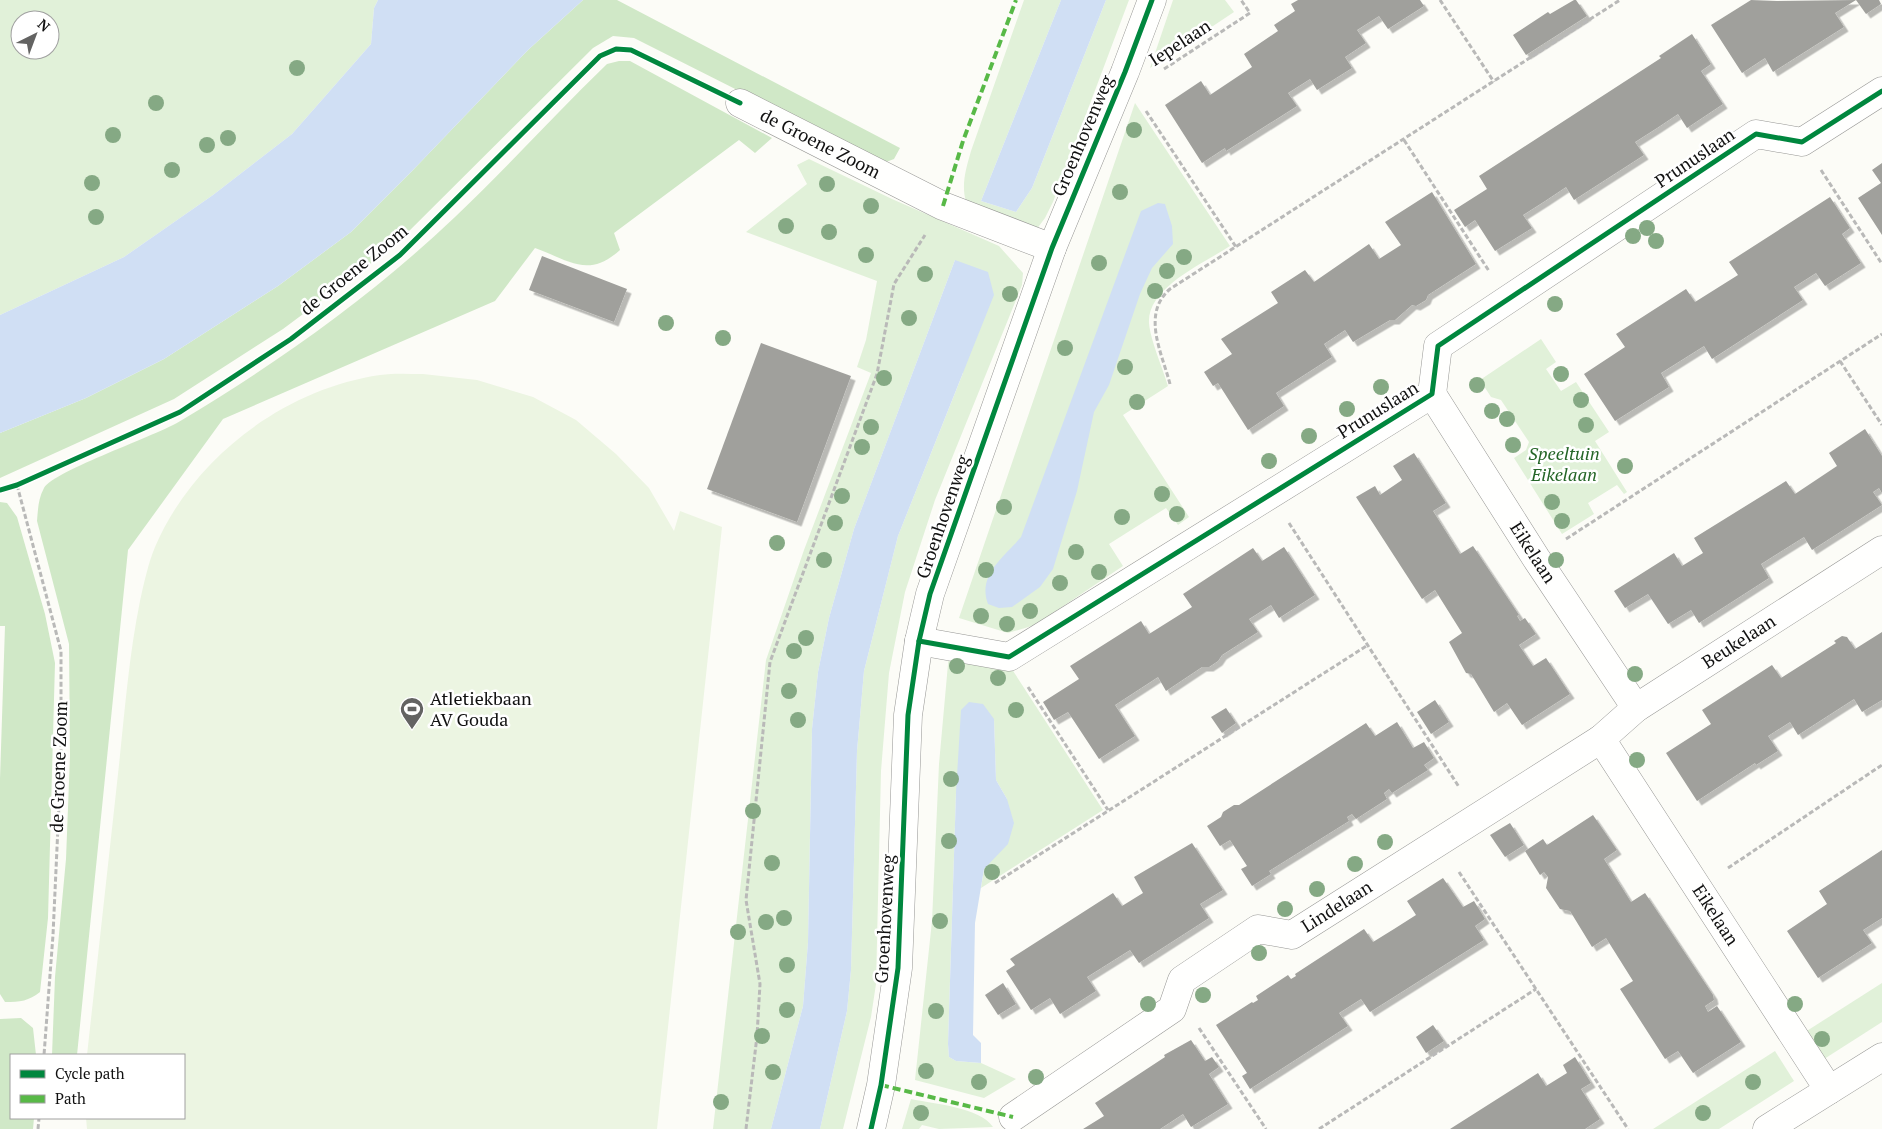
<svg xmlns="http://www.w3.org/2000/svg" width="1882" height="1129" viewBox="0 0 1882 1129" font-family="'PT Serif',serif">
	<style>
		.green { fill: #e1f1d9; fill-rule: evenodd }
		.forest { fill: #d0e8c7 }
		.pitch { fill: #ecf5e2 }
		.water { fill: #d0dff4 }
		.building { fill: #a0a09c; filter: url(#shadow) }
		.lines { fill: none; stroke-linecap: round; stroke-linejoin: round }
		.minor-casing { stroke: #979795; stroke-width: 29 }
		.tertiary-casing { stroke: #979795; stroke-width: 29 }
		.path { stroke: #b9b9b8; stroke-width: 3; stroke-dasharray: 5 2.5; stroke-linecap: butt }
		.minor { stroke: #fffffe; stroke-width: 28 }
		.tertiary { stroke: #fffffe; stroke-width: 28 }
		.quiet { stroke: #58b947; stroke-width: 4; stroke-dasharray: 8 4; stroke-linecap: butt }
		.cycleway-casing { stroke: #fff; stroke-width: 8 }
		.cycleway { stroke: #00873e; stroke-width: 5 }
		.tree { fill: #85a984 }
		.labels { text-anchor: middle; stroke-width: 5; stroke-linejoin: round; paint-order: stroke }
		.street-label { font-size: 18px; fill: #111; stroke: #fff }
		.park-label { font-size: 18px; font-style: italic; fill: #246526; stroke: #fff }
		.poi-label { font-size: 18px; fill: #111; stroke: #fff; text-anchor: start }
	</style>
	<defs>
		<filter id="shadow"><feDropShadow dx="4.5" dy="4.5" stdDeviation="0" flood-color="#0004"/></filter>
	</defs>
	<rect width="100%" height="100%" fill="#fcfcf7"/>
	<g class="green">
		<path d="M0,0H378L374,8L371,44L292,134L213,195L124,257L0,315ZM20,20H50V50H20Z"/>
		<path d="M1024,0H1061L981,201L1016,212L1032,188L1106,0H1129L1053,202L1045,218L1036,230L966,202C961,184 966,169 971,151Z"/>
		<path d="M1173,0H1225L1234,12L1150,68Z"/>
		<path d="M1135,103L1230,246C1205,263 1147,287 1149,323C1150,339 1163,369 1168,386L1123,415L1189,517L1178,525L1166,508L1109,544L1123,566L1035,625L1008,633L959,618Z"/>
		<path d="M809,159L892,199L999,246L1023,273L1022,285L935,500L905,592L889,673L881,771L876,984L871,1017L843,1129H820L847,1011L851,970L857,751L864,671L898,536L963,373L955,260L854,529L829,618L818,672L812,729L808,942L803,1006L771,1129H713L766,660L804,550L871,373L857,367L866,340L877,281L746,232L807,184L797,165Z"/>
		<path d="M1541,339L1556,362L1546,369L1561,391L1576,382L1609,432L1595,441L1627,492L1624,494L1617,485L1588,503L1594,514L1562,534L1514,458L1526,450L1529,442L1501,400L1491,397L1480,380Z"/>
		<path d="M949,653L1006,660L1103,810L981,888L984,869L990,862L1007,799L996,780L994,719L956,792L948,1044L949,1057L956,1061L981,1063L1016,1079L984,1098L915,1080L932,921L939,764Z"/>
		<path d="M1882,983V1022L1821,1061L1802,1034Z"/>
		<path d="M1775,1051L1794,1081L1719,1129H1653Z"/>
		<path d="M911,1099C934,1104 980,1107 993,1127L939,1129L922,1125L919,1129H902Z"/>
	</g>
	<g class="forest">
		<path d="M583,0H617L900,148L894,159L886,162L876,160L634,38L613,36L593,48L393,247L283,329L174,399L0,478V433L86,398L164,359L278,286L351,232L412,171L528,50Z"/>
		<path d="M619,61H630L772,138L755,153L739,140L614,233L620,250C588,279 569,260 535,248L495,301L223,419L128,550L77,1055H52L55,977L66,859L70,756L69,644L37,521C38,510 38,499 44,488C55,470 157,436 182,420C279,362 373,295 455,217C507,168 555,114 607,64Z"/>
		<path d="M0,502L7,503L17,517L45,614L55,663L48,918L40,992C29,1001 20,1002 5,1002L0,994V779L5,626H0Z"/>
		<path d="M21,1018L33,1028L36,1055H11V1118H34L33,1129H0V1019Z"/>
	</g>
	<path class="pitch" d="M423,374L477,380L533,397L576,420L616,454L649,488L674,531L680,511L722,527L657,1129H87L86,1118H184V1055H87C97,965 107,874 117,783C124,722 128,660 140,601C144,583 148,564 155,547C193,458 284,389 380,375C394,373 409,374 423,374Z"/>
	<g class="water">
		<path d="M378,0H583L528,50L412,171L351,232L278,286L164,359L86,398L0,433V315L124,257L213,195L292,134L371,44L374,8Z"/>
		<path d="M1061,0H1106L1032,188L1016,212L981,201Z"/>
		<path d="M1158,203L1165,204L1172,226L1173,244L1152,268L1140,294L1109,385L1094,412L1077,491L1053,569L1040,587L1012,607L999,608L988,604C977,575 1004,557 1021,537L1141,211Z"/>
		<path d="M955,260L988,272L994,295L898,536L864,671L857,751L851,970L847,1011L820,1129H771L803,1006L808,942L812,729L818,672L829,618L854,529Z"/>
		<path d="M969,702L983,704L994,719L996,780L1007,799L1014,823L1008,844L984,869L975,923L973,1035L981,1043V1063L956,1061L949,1057L948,1044L956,792L961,710Z"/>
	</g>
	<g class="building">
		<path d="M1298,0H1420L1424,6L1388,29L1379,16L1357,30L1366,43L1345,57L1352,68L1317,90L1310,79L1288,93L1297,106L1226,151L1225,148L1202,163L1165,105L1201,81L1210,95L1252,67L1244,54L1278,31L1274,25L1295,11L1291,4Z"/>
		<path d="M1574,0H1576L1587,16L1526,55L1513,35L1548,12L1550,14Z"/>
		<path d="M1751,0L1777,1L1856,0L1835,13L1844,27L1773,72L1765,58L1742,73L1711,25Z"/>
		<path d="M1856,0H1879L1881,4L1866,14Z"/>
		<path d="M1692,34L1711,64L1701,71L1723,104L1687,128L1678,114L1657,128L1635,142L1644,155L1574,200L1566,187L1545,201L1523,215L1532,228L1495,251L1475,220L1465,227L1454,210L1487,189L1479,176L1661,58L1659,56Z"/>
		<path d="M1882,163V235L1858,198L1881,183L1872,170Z"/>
		<path d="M1432,192L1476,264L1428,295L1426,300L1416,306L1412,305L1395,320H1390L1353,342L1345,330L1324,344L1332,357L1276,393L1284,406L1248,430L1218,383L1213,386L1204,372L1232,354L1221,339L1278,303L1271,292L1305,270L1314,282L1369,244L1379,259L1401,245L1385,222Z"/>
		<path d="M1830,197L1850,228L1842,234L1861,263L1825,286L1816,273L1794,287L1803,300L1712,359L1704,346L1661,373L1669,387L1615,421L1584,374L1625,347L1616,334L1686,289L1695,302L1738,275L1729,262Z"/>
		<path d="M542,256L627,289L614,322L529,290Z"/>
		<path d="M761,343L851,376L797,522L707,489Z"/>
		<path d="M1865,429L1882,456V493L1879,488L1873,492L1882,505L1812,550L1804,537L1761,564L1769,578L1699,623L1691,610L1668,624L1648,594L1625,608L1614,591L1674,553L1682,566L1703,553L1694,538L1786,481L1795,494L1837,466L1829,453Z"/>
		<path d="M1414,453L1446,503L1433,511L1460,554L1473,546L1519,615L1517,616L1520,621L1525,618L1536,634L1519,645L1533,666L1546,658L1570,694L1522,725L1507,703L1494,712L1471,674L1466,673L1449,642L1462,633L1435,590L1422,599L1356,497L1375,486L1380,495L1402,480L1393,466Z"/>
		<path d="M1284,547L1315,595L1279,618L1271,605L1249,619L1258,632L1222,655L1218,661L1209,667H1202L1166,691L1158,677L1115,705L1135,736L1099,759L1068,712L1054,720L1043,702L1079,679L1070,666L1141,621L1149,634L1192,607L1183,594L1253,548L1262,561Z"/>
		<path d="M1882,632V700L1862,712L1854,699L1798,735L1790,722L1768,736L1778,751L1756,765L1755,763L1697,801L1666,753L1711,724L1702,710L1772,665L1781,678L1836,643L1834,641L1842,636L1847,637L1855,649Z"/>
		<path d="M1435,700L1449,722L1431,734L1417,712Z"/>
		<path d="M1226,708L1236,723L1222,733L1211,717Z"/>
		<path d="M1397,722L1413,748L1424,742L1434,758L1424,765L1428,770L1392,793L1389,789L1384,793L1387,799L1356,819L1352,814L1347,817L1349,821L1269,871L1271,874L1252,886L1241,869L1247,866L1230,840L1220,846L1207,826L1221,817L1223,812L1234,805H1239L1366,723L1375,736Z"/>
		<path d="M1593,815L1617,850L1604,859L1631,902L1645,893L1713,995L1714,1000L1705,1006L1708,1012L1717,1006L1741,1042L1693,1073L1678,1051L1665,1059L1620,989L1633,981L1606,938L1592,947L1570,911L1560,909L1546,888L1548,877L1544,872L1540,875L1525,851L1543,839L1547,845Z"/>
		<path d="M1510,823L1524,845L1505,857L1490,835Z"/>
		<path d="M1192,843L1223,890L1200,904L1209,918L1139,963L1130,950L1087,977L1096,991L1060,1014L1050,998L1031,1010L1006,971L1015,965L1010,959L1113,893L1122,906L1143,893L1134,877Z"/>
		<path d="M1882,850V918L1863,930L1872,943L1818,978L1787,931L1827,904L1819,891Z"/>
		<path d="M1443,878L1463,907L1474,901L1485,919L1475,926L1484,940L1370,1012L1361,999L1339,1013L1348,1026L1250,1089L1242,1076L1247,1073L1216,1025L1252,1002L1253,1003L1258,1000L1256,996L1288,975L1291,979L1296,976L1295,974L1364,929L1373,942L1394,929L1416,915L1407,901Z"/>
		<path d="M1003,983L1016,1004L998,1015L985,995Z"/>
		<path d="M1433,1025L1444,1041L1426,1053L1416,1037Z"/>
		<path d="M1191,1040L1205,1061L1212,1057L1219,1067L1209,1074L1228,1104L1191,1127L1183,1114L1160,1129H1083L1104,1116L1095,1103L1165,1057L1164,1055Z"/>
		<path d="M1575,1057L1591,1083L1581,1089L1600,1119L1585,1129H1450L1538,1073L1546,1086L1567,1073L1563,1065Z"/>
	</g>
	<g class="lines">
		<g class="minor-casing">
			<g id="minor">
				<path id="s1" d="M740,103L943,206L1052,248"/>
				<path id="s2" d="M1432,394L1536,558L1636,708"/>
				<path d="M919,641L1009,657L1432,394L1438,346L1756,134L1802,142L1882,91"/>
				<path id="s3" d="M1601,739L1829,1090"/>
				<path id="s4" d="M1013,1117L1172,1009L1182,980L1258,929L1292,935L1601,739L1636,708L1882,550"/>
				<path d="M1767,1129L1882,1057"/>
			</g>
		</g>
		<g class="tertiary-casing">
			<path id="tertiary" d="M871,1129L881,1085L898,968L908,715L919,641L930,594L1052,248L1125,72L1152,0"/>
		</g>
		<g class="path">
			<path d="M1440,0L1494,82"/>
			<path d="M1164,69L1250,13L1241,0"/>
			<path d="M1146,111L1236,247"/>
			<path d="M1404,140L1489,271"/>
			<path d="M1821,170L1882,264"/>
			<path d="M1840,361L1882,425"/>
			<path d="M1170,384C1162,353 1141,314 1170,289L1620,0"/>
			<path d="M17,485L61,651V761L53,935L44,1055"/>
			<path d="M1289,523L1459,787"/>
			<path d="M1566,539L1882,334"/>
			<path d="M1028,687L1108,810"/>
			<path d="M1728,868L1882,765"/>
			<path d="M1459,872L1628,1129"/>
			<path d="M995,883L1368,645"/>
			<path d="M1199,1028L1266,1129"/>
			<path d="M38,1129L39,1118"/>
			<path d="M746,1129L757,1036L760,984L746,900L770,662L877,374L894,284L925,235"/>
			<path d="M1319,1129L1536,989"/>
		</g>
		<use href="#minor" class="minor"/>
		<use href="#tertiary" class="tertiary"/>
		<g class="quiet">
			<path d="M943,206L963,141L1016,0"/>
			<path d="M881,1085L1013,1117"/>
		</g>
		<g class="cycleway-casing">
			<g id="cycleway">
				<path d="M0,490L17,485L180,412L291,339L400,255L600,56L616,49L631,50L740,103"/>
				<path d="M919,641L1009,657L1432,394L1438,346L1756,134L1802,142L1882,91"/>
				<path d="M871,1129L881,1085L898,968L908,715L919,641L930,594L1052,248L1125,72L1152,0"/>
			</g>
		</g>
		<use href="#cycleway" class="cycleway"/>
	</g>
	<g class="tree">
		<circle cx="297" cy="68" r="8"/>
		<circle cx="156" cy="103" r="8"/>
		<circle cx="1134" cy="130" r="8"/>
		<circle cx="113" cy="135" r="8"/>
		<circle cx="228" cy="138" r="8"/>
		<circle cx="207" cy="145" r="8"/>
		<circle cx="172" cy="170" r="8"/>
		<circle cx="92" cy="183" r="8"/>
		<circle cx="827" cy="184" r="8"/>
		<circle cx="1120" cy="192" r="8"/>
		<circle cx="871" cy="206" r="8"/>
		<circle cx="96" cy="217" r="8"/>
		<circle cx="786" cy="226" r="8"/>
		<circle cx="1647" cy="228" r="8"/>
		<circle cx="829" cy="232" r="8"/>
		<circle cx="1633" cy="236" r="8"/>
		<circle cx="1656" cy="241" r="8"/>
		<circle cx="866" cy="255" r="8"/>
		<circle cx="1184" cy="257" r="8"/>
		<circle cx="1099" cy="263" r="8"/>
		<circle cx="1167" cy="271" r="8"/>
		<circle cx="925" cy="274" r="8"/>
		<circle cx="1155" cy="291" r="8"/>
		<circle cx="1010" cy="294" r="8"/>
		<circle cx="1555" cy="304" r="8"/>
		<circle cx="909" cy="318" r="8"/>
		<circle cx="666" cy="323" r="8"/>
		<circle cx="723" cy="338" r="8"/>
		<circle cx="1065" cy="348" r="8"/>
		<circle cx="1125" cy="367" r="8"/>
		<circle cx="1561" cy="374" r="8"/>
		<circle cx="884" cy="378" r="8"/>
		<circle cx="1477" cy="385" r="8"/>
		<circle cx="1381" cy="387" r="8"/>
		<circle cx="1581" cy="400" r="8"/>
		<circle cx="1137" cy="402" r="8"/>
		<circle cx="1347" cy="409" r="8"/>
		<circle cx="1492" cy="411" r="8"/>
		<circle cx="1507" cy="419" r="8"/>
		<circle cx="1586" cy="425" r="8"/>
		<circle cx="871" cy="427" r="8"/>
		<circle cx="1309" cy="436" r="8"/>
		<circle cx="1513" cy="445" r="8"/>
		<circle cx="862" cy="447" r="8"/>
		<circle cx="1269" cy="461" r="8"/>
		<circle cx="1625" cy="466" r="8"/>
		<circle cx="1162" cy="494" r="8"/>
		<circle cx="842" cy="496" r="8"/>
		<circle cx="1552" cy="502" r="8"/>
		<circle cx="1004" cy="507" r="8"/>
		<circle cx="1177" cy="514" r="8"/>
		<circle cx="1122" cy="517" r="8"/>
		<circle cx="1562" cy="521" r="8"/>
		<circle cx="835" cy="523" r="8"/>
		<circle cx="777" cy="543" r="8"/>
		<circle cx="1076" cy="552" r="8"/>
		<circle cx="824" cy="560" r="8"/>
		<circle cx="1556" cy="560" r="8"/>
		<circle cx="986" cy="570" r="8"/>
		<circle cx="1099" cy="572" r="8"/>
		<circle cx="1060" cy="583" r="8"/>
		<circle cx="1030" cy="611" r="8"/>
		<circle cx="981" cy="616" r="8"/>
		<circle cx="1007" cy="624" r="8"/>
		<circle cx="806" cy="638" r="8"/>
		<circle cx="794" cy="651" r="8"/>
		<circle cx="957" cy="666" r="8"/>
		<circle cx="1635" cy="674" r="8"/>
		<circle cx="998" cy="678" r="8"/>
		<circle cx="789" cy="691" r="8"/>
		<circle cx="1016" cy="710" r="8"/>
		<circle cx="798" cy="720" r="8"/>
		<circle cx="1637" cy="760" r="8"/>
		<circle cx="951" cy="779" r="8"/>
		<circle cx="753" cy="811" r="8"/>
		<circle cx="949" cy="841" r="8"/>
		<circle cx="1385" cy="842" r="8"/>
		<circle cx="772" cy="863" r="8"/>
		<circle cx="1355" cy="864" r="8"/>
		<circle cx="992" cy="872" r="8"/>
		<circle cx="1317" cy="889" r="8"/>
		<circle cx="1285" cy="909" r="8"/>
		<circle cx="784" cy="918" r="8"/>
		<circle cx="940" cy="921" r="8"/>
		<circle cx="766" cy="922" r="8"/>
		<circle cx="738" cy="932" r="8"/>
		<circle cx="1259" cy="953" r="8"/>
		<circle cx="787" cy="965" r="8"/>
		<circle cx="1203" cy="995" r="8"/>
		<circle cx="1148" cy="1004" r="8"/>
		<circle cx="1795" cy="1004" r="8"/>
		<circle cx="787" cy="1010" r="8"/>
		<circle cx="936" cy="1011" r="8"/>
		<circle cx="762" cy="1036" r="8"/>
		<circle cx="1822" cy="1039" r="8"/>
		<circle cx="926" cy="1071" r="8"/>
		<circle cx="773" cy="1072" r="8"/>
		<circle cx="1036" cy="1077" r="8"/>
		<circle cx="979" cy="1082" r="8"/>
		<circle cx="1753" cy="1082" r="8"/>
		<circle cx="721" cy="1102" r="8"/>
		<circle cx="921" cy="1113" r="8"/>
		<circle cx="1703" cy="1113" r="8"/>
	</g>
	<defs>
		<g id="stadium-pin" transform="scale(1.25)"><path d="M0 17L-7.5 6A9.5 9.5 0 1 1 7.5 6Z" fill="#636362" stroke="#fff"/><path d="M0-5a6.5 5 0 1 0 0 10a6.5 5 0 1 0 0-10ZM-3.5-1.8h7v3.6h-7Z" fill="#fff"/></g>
	</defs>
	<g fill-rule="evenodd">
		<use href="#stadium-pin" x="412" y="709"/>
	</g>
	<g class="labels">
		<g class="street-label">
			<text transform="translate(1180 43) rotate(-33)" y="6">Iepelaan</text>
			<text transform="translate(1083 136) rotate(-67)" y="6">Groenhovenweg</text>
			<text dy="6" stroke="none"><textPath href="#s1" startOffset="90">de Groene Zoom</textPath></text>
			<text transform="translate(1695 158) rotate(-34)" y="6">Prunuslaan</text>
			<text transform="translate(354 270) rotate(-39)" y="6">de Groene Zoom</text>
			<text transform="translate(1378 410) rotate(-32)" y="6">Prunuslaan</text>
			<text transform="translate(943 517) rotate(-71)" y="6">Groenhovenweg</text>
			<text dy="6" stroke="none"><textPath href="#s2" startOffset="188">Eikelaan</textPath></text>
			<text dy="6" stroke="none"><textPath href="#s4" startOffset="884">Beukelaan</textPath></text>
			<text transform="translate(59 767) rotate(-88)" y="6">de Groene Zoom</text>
			<text dy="6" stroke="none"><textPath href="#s4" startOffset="402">Lindelaan</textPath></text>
			<text dy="6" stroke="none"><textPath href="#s3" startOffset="210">Eikelaan</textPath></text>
			<text transform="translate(885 919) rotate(-87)" y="6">Groenhovenweg</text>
		</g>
		<g class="park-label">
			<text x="1564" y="460">Speeltuin<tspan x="1564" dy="21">Eikelaan</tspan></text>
		</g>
		<g class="poi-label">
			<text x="430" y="705">Atletiekbaan<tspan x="430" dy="21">AV Gouda</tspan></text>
		</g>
	</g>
	<rect x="10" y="1054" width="175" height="65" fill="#ffffff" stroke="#a0a0a0"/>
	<rect x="20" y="1070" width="25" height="8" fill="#00873e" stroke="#a0a0a0"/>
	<text x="55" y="1079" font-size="15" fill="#111111">Cycle path</text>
	<rect x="20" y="1095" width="25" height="8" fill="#58b947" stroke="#a0a0a0"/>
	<text x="55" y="1104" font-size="15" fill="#111111">Path</text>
	<g transform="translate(35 35) rotate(42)"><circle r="24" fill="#ffffff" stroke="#a0a0a0"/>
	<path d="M0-4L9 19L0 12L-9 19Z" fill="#636362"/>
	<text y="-8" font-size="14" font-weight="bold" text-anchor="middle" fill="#111111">N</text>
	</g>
</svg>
